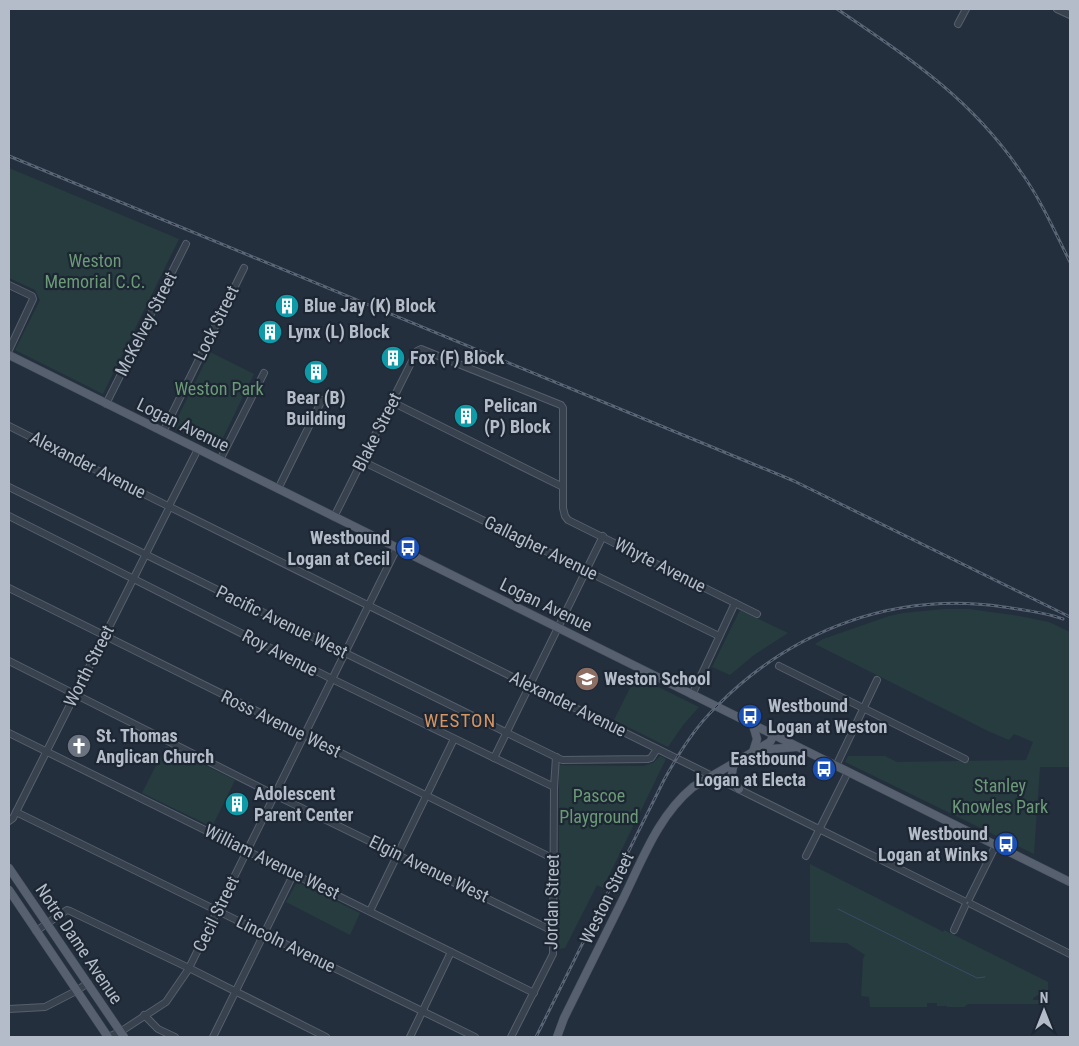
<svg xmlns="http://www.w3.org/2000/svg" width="1079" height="1046" viewBox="0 0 1079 1046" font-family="'Roboto Condensed',sans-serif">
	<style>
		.green { fill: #263c3f }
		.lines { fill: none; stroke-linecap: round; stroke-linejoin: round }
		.stream { stroke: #394c67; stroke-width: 1 }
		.minor-casing { stroke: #565f6c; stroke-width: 8 }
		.major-casing { stroke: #414a57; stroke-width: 9 }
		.minor { stroke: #38414e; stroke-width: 6 }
		.major { stroke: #56606e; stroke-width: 8 }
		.rail-casing { stroke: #5a6575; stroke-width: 3 }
		.rail { stroke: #1d2633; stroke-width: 1; stroke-dasharray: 4; stroke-linecap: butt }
		.labels { text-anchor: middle; stroke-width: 4.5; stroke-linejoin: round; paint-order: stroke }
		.park-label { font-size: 18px; fill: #6b9a76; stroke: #1d2633 }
		.poi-label { font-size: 18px; font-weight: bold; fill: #b4bcc9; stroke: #1d2633; text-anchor: start }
		.street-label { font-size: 18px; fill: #b4bcc9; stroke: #1d2633 }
		.neighbourhood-label { font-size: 19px; letter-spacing: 1px; fill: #d59563; stroke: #1d2633 }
	</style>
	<rect width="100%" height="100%" fill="#242f3e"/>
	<g class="green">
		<path d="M9,168L179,239L103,394L15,350L40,300L35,290L9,278Z"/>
		<path d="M210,352L254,374L217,450L173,427Z"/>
		<path d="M944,609H969L1019,616L1049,622L1070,632V767H1040L1034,854L845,762L848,756H885L897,762L1026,760L1033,742L1014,734L1009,740L990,732L815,644L823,639L889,616L903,613Z"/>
		<path d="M740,610L788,633L754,655L730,675L712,667Z"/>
		<path d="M636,676L699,707L683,725L668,747L614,720Z"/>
		<path d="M166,746L235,780L212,827L142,793Z"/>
		<path d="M660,756L666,759L603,888L597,885L565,948L559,949V765L643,766L653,763Z"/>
		<path d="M810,864L938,929L943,932L944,930L1048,982V1004H1041V998L1044,995L1045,989H1042L1040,994L1033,998V1000H1039V1004H968L964,1007H947V1006H937V1003H927V1007H870L869,997L861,996L863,959L865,955L847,943L810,942Z"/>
		<path d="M297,882L360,913L350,935L286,902Z"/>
	</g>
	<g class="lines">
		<path class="stream" d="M838,909L977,978L985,977"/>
		<g class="minor-casing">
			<g id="minor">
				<path d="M1057,9L1070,15"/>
				<path d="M958,24L966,9"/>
				<path d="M9,285L32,296L33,299L9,350"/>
				<path d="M392,402L563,487"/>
				<path d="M106,404L186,244"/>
				<path d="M9,426L166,505"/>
				<path d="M163,432L244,268"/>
				<path d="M220,460L264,373"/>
				<path d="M362,461L719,636"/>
				<path d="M9,487L562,760L648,759L651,758L657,749"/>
				<path d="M278,489L322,400"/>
				<path d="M170,504L198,449"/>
				<path d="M172,508L964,901"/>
				<path d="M9,516L332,679L554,787"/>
				<path d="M334,517L417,351L421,349L561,405L563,408V508L565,516L568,520L757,614"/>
				<path d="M9,588L554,859"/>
				<path d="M9,661L269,792L553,931"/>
				<path d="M779,666L965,759"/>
				<path d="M692,695L735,603"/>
				<path d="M9,733L534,993"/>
				<path d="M494,758L603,536"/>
				<path d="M836,766L877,680"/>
				<path d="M16,812L475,1037"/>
				<path d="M9,821L13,818L168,510"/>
				<path d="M806,856L848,772"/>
				<path d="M969,899L996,845"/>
				<path d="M971,904L1070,954"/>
				<path d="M370,911L454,739"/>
				<path d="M954,930L965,906"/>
				<path d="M36,931L67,910L70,911L189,968L326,1037"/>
				<path d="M9,1009L45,1007L76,991L88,983"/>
				<path d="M144,1015L158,1029L175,1037"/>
				<path d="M108,1037L120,1032L166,1002L188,970L397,548"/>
				<path d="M213,1037L294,873"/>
				<path d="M410,1037L451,952"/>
				<path d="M511,1037L553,954L554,787L556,757"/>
			</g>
		</g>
		<g class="major-casing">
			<g id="major">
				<path d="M9,355L1070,882"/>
				<path d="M753,725L757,739L753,752"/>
				<path d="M760,750L796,747"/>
				<path d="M735,762C730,773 731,780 739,789"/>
				<path d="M9,868L124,1037"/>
				<path d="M9,890L108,1037"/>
				<path d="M557,1037L564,1018C584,978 604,937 624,897C643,858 659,815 693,787L770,742L774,735"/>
			</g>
		</g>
		<use href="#minor" class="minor"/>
		<use href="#major" class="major"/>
		<g class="rail-casing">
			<g id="rail">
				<path d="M837,9C909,58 971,98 1021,172C1041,200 1055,232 1070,262"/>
				<path d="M9,156L753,464L794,481L1070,617"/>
				<path d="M536,1037L664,780C679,753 695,727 717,706C793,629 896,591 1004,607C1024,610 1044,612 1063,619"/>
			</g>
		</g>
		<use href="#rail" class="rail"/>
	</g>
	<defs>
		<g id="building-disc" transform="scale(1.25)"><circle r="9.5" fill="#0f9aa8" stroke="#1d2633"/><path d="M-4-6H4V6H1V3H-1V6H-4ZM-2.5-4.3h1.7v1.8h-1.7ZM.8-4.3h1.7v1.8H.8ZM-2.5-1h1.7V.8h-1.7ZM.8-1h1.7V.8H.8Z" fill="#fff"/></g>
		<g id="bus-disc" transform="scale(1.25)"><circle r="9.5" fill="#1a4fb4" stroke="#1d2633"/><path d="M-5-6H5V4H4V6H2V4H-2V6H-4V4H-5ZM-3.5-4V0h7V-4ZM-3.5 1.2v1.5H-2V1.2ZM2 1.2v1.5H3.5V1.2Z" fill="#fff"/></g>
		<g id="school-disc" transform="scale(1.25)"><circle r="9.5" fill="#8d6e63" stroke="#1d2633"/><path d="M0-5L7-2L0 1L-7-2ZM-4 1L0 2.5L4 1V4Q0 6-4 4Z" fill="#fff"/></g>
		<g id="church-disc" transform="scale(1.25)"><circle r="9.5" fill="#6b7280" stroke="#1d2633"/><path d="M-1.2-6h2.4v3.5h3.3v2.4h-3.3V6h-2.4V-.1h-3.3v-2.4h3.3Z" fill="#fff"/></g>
	</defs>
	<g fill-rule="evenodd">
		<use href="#building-disc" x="287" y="306"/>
		<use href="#building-disc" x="270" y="332"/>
		<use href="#building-disc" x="393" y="358"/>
		<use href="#building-disc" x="316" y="372"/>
		<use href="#building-disc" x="466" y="416"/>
		<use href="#bus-disc" x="408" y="548"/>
		<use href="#school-disc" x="587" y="679"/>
		<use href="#bus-disc" x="750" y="716"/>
		<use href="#church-disc" x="79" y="746"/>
		<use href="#bus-disc" x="824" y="769"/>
		<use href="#building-disc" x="237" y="804"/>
		<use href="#bus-disc" x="1006" y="844"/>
	</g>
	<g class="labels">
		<g class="park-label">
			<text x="95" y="267">Weston<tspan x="95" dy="21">Memorial C.C.</tspan></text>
			<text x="219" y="395">Weston Park</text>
			<text x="1000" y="792">Stanley<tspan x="1000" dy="21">Knowles Park</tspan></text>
			<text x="599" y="802">Pascoe<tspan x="599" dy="21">Playground</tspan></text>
		</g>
		<g class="poi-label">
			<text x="304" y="312">Blue Jay (K) Block</text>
			<text x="288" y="338">Lynx (L) Block</text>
			<text x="410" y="364">Fox (F) Block</text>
			<text x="316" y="404" text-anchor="middle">Bear (B)<tspan x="316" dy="21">Building</tspan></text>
			<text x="484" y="412">Pelican<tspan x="484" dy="21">(P) Block</tspan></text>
			<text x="390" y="544" text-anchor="end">Westbound<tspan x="390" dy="21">Logan at Cecil</tspan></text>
			<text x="604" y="685">Weston School</text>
			<text x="768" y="712">Westbound<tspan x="768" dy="21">Logan at Weston</tspan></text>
			<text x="96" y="742">St. Thomas<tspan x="96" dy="21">Anglican Church</tspan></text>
			<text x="806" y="765" text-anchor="end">Eastbound<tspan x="806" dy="21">Logan at Electa</tspan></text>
			<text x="254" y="800">Adolescent<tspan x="254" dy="21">Parent Center</tspan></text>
			<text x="988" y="840" text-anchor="end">Westbound<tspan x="988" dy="21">Logan at Winks</tspan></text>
		</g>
		<g class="street-label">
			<text transform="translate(216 323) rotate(-64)" y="6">Lock Street</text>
			<text transform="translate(146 324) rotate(-63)" y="6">McKelvey Street</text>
			<text transform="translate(183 425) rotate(26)" y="6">Logan Avenue</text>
			<text transform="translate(377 432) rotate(-63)" y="6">Blake Street</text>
			<text transform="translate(88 465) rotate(27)" y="6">Alexander Avenue</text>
			<text transform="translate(541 548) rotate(26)" y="6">Gallagher Avenue</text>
			<text transform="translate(660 565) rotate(27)" y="6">Whyte Avenue</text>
			<text transform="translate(546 605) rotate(26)" y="6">Logan Avenue</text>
			<text transform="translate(282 622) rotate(26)" y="6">Pacific Avenue West</text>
			<text transform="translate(280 653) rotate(27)" y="6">Roy Avenue</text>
			<text transform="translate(89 666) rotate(-63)" y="6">Worth Street</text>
			<text transform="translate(568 704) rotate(26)" y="6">Alexander Avenue</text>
			<text transform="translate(281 724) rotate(26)" y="6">Ross Avenue West</text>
			<text transform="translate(272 862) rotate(26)" y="6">William Avenue West</text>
			<text transform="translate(429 869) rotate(26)" y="6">Elgin Avenue West</text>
			<text transform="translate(607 898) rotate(-64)" y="6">Weston Street</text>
			<text transform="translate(552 902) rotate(-89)" y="6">Jordan Street</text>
			<text transform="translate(216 914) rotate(-64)" y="6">Cecil Street</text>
			<text transform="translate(79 944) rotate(56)" y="6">Notre Dame Avenue</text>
			<text transform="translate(286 944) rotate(26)" y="6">Lincoln Avenue</text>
		</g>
		<g class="neighbourhood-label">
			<text x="460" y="727">WESTON</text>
		</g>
	</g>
	<rect width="1079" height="1046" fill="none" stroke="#b4bcc9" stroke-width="20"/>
	<g transform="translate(1044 1011)" stroke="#1d2633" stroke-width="4" paint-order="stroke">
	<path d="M0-4L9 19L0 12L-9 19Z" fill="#b4bcc9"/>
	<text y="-8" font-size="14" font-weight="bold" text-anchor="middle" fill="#b4bcc9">N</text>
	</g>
</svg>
